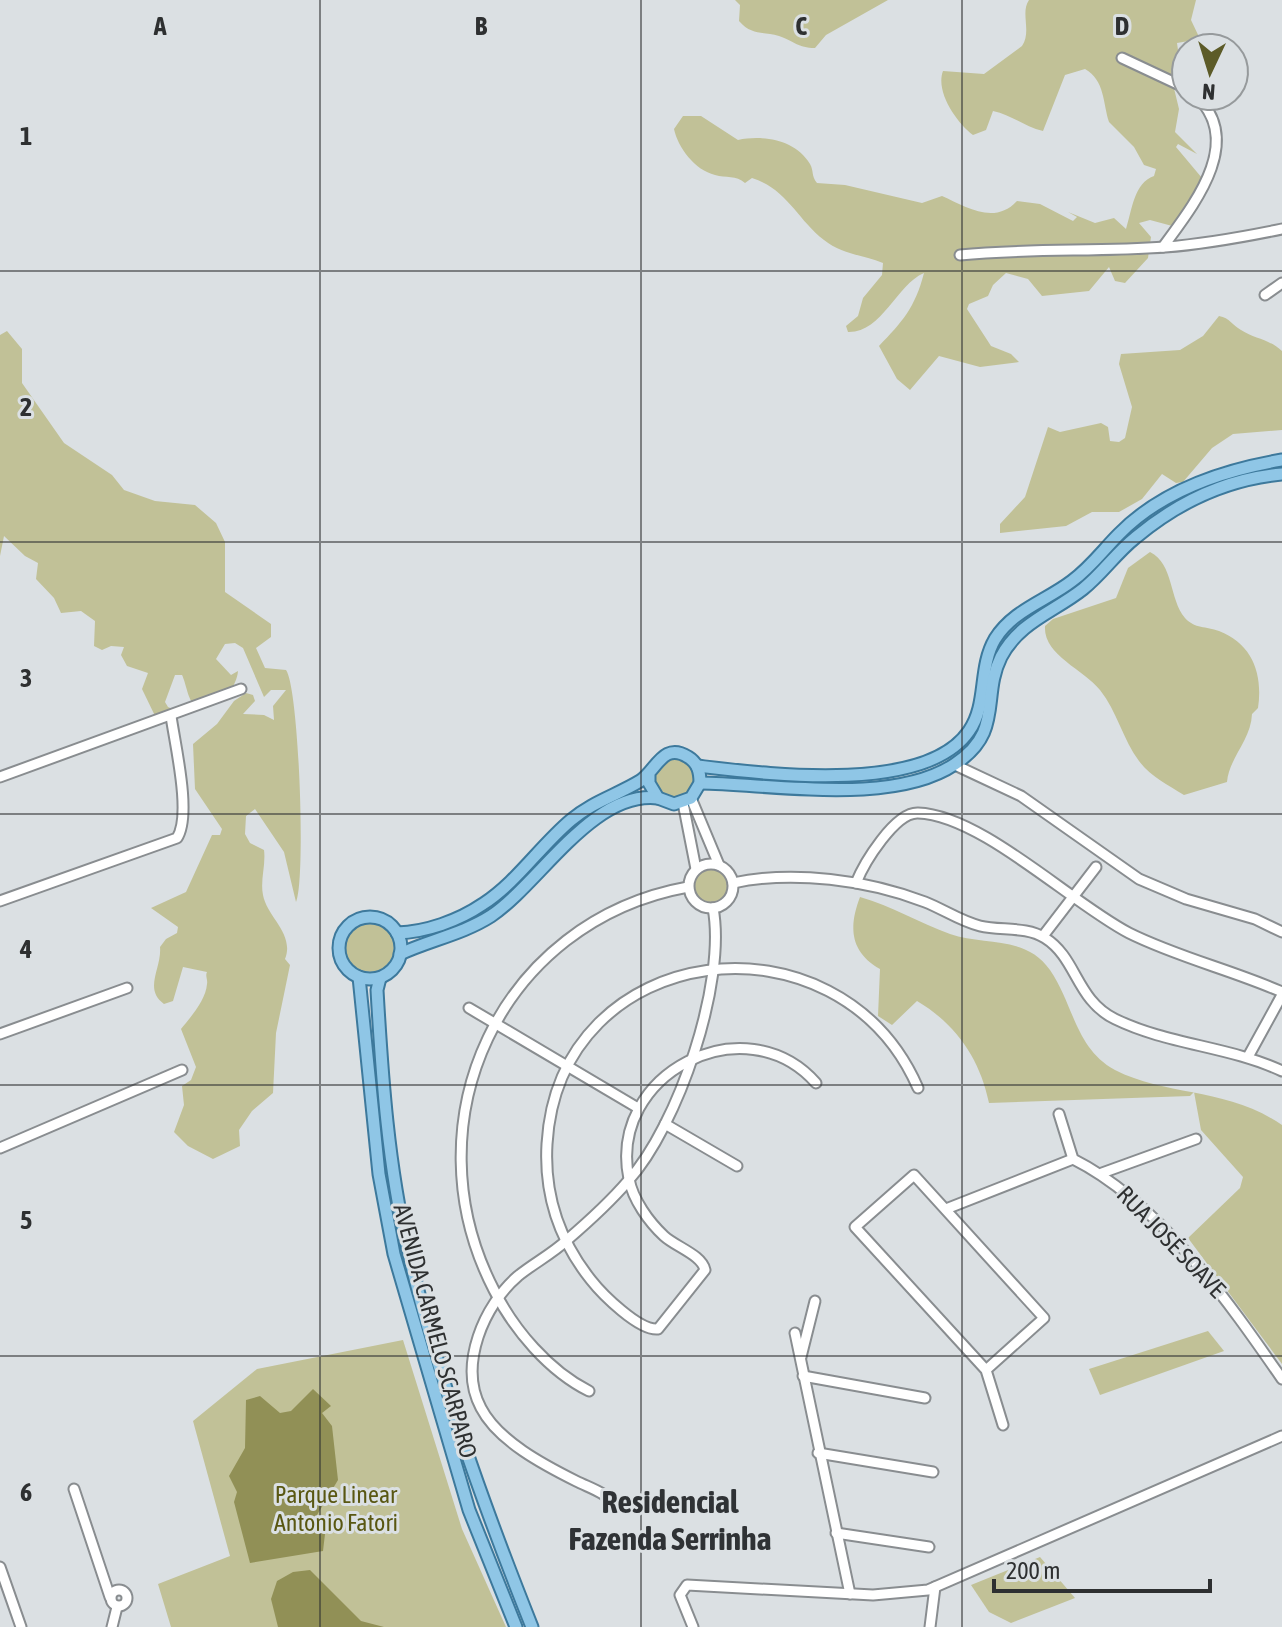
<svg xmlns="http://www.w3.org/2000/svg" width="1282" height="1627" viewBox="0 0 1282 1627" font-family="'Asap Condensed',sans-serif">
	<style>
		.green { fill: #c1c197 }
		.water { fill: #919056 }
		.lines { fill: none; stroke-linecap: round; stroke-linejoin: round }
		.minor-casing { stroke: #898d90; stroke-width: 13 }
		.major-casing { stroke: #3d799c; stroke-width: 15 }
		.minor { stroke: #fff; stroke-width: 9 }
		.major { stroke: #8fc6e6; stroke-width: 11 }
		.grid { fill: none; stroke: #2e3031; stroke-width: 2; stroke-opacity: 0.55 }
		.labels { text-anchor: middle; stroke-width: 6; stroke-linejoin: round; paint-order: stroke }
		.street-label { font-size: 24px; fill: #2e3031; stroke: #dbe0e3 }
		.park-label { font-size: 24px; fill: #595712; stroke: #dbe0e3 }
		.district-label { font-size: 32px; font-weight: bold; fill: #2f3235; stroke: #dbe0e3 }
		.grid-label { font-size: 26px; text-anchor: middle; font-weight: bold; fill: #2e3031; stroke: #dbe0e3; stroke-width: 6; stroke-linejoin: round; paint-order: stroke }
	</style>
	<rect width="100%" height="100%" fill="#dbe0e3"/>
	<g class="green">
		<path d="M735,0H888L826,35L815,48C798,48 794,41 779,36C763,31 752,36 739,21L740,5Z"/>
		<path d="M1029,0H1196L1191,20L1200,39L1177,43L1178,50L1186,55V71L1183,68L1176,69L1171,76L1179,109L1175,132L1197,154L1178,144L1176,147L1202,178L1176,227L1150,220L1139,223L1151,237L1148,258L1125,283L1115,281L1109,267L1089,291L1042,296L1028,279L1006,273L993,285L988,296L969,304L967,309L991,346L1011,354L1019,362L980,367L939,356L910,390L897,379L879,346C902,322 915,308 924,273C896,285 882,333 848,332L846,326L858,316L863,298L882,275L883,263C863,255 841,254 824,240C797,219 787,189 752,178L745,183C736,175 726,178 715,175C695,170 678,148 674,129L683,116H701L738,140C762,135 795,139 810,164C814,171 811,176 817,183L845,185L922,203L942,196C965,206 994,226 1017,201L1040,204L1073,221L1077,217L1068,212L1095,223L1114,218L1126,229C1132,210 1134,183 1154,176L1156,169L1144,165L1134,147L1109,122C1103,104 1105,80 1085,69L1065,75L1043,131C1025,127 1012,115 993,111L986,130L973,135C957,123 935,92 943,71L984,74L1022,46C1032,31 1020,13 1029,0Z"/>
		<path d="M1219,316C1230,318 1232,325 1241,330C1255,339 1269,339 1282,351V430L1233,434L1212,448L1183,482L1176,483L1162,474L1142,499L1119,512H1092L1066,526L1000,533V524L1025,497L1048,427L1060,432L1101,423L1108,427L1110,441L1119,442L1125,438L1132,407L1119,364L1121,354L1180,350L1203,336Z"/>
		<path d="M7,331L22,349V383L64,443L112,475L124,490L155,501L195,505L216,523L225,542V592L271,624V637L256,648L265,668L286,670C299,688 306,880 296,902L284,852L255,809L246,816L245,834L250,843L264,850C266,865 260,880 263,895C267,917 295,934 285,959L290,965L276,1033L273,1093L252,1111L239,1130L240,1146L213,1159L188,1146L174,1132L184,1105L182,1086L191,1080L196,1067L181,1029C190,1018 206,1000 207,984C208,980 205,976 207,972L183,967L173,1001L164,1004C143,989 162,968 160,947L166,939L177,933L178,927L151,908L186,892L212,835H220L222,829L195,789L193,744L217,724L234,701L246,693L253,695L255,701L243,714L264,715L274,720L273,706L286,690H271L264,697L243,648L235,643L225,644L216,659L231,675L238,671C237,688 215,717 194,704C188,700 186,683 182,675H175L165,702L168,707L177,711L157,720L142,689L148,673L127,666L121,655L124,647L111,646L102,650L94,646L95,621L81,611L61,613L54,598L36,579L38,563L25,556L4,536L0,556V335Z"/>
		<path d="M1150,552C1174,564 1169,599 1185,618C1195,629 1206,626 1219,631C1253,644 1263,675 1258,708L1252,714C1251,740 1229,758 1227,782L1184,795C1168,785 1151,777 1139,761C1123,740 1117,711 1100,690C1083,669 1043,655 1045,626L1053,619L1116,598L1128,568Z"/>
		<circle cx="675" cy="779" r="20"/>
		<circle cx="711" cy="886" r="17"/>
		<path d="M860,897C892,906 919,923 950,934C984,946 1026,935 1050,970C1074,1005 1075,1048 1115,1070C1168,1097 1227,1087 1282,1125V1364L1188,1238L1240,1188L1243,1177L1201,1130L1194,1092L1190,1096L989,1103C980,1059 956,1024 917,1001L892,1025L878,1016L880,969C849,951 849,926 860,897Z"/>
		<circle cx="370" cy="948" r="24"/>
		<path d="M1208,1331L1224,1351L1100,1395L1089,1369Z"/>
		<path d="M403,1340L462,1529L506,1627H171L158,1584L230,1556L193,1421L257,1369Z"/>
		<path d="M1040,1557L1075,1598L1011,1623L989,1612L971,1585Z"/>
	</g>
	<g class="water">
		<path d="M313,1389L331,1406L322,1413L332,1426L338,1480L317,1515L325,1534L323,1551L250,1563L234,1502L237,1492L229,1476L245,1448L246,1400L260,1396L280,1413L291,1411Z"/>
		<path d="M310,1570L361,1621L384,1627H278L271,1599L277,1581L293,1572Z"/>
	</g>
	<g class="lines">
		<g class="minor-casing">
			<g id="minor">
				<path d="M1122,58L1186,88"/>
				<path d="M1163,247C1192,207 1246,142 1196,96"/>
				<path d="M960,255C1029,248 1097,252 1165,247C1205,244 1243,237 1282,229"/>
				<path d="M1265,295L1282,283"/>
				<path d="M955,765L1021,796L1139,879L1186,899L1255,919L1282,932"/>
				<path d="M0,777L241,689"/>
				<path d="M691,798L719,865"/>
				<path d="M683,803L696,869"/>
				<circle cx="711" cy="886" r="22"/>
				<path d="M733,883C793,870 868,880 925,902C943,909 960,921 980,926C1001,931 1026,926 1045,938C1077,958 1076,1000 1115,1019C1168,1045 1229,1046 1282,1071"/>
				<path d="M856,883C864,863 895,812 918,813C981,815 1071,903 1129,933C1177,957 1232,970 1282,992"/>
				<path d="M0,901L177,838C192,815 175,745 171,716"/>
				<path d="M1043,936L1096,867"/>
				<path d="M469,1008L638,1108"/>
				<path d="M0,1034L127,988"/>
				<path d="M1249,1055L1282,995"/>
				<path d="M816,1083C745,1003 607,1074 629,1179C633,1200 649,1222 664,1236C676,1247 702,1255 705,1270L658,1329C639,1331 602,1294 591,1280C559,1240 544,1195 547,1144C559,939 838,905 918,1088"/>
				<path d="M1059,1114L1073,1159C1159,1202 1228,1301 1282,1379"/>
				<path d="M665,1124L737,1166"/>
				<path d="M0,1148L182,1070"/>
				<path d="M1102,1173L1196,1139"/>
				<path d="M946,1209L1073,1159"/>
				<path d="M795,1333L850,1594"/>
				<path d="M801,1357L815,1301"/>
				<path d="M986,1370L1044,1318L914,1175L855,1227L986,1370L1003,1425"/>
				<path d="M803,1376L925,1398"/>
				<path d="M589,1391C549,1371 514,1330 494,1290C407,1122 500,921 688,887"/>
				<path d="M818,1453L933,1472"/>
				<path d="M74,1489L110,1597"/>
				<path d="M616,1507C606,1492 592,1489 576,1481C544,1465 498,1441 481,1408C458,1365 484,1305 518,1276C534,1263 552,1254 567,1240C588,1222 610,1202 628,1181C678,1126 727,982 713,908"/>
				<path d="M836,1533L929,1547"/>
				<path d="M0,1567L21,1627"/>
				<circle cx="119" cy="1598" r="8"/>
				<path d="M112,1627L117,1607"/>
				<path d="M693,1627L680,1595L687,1585L873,1595L928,1590L1282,1436"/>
				<path d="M930,1627L935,1587"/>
			</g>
		</g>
		<g class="major-casing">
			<g id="major">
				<path d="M697,766C766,774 925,795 969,731C988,704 978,668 995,639C1013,610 1046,601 1072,581C1091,567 1103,550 1119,534C1162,490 1223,470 1282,460"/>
				<path d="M700,783C773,784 893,806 955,764C1004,732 981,697 1001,657C1019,622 1054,612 1083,589C1102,574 1116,553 1135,538C1178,502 1226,479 1282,474"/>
				<circle cx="370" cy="948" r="31"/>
				<path d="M397,933C426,932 458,921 483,904C517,882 540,846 571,820C592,802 617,795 640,781C656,771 663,741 688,757C698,763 700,772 700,783L691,798L674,804L658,798L649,783V774"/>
				<path d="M400,954C430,940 463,934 491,916C540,883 593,790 658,798"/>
				<path d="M359,977L379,1174L394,1254L469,1510L516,1627"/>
				<path d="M380,978L377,990C382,1077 388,1165 408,1250C438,1379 483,1504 532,1627"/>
			</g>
		</g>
		<use href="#minor" class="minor"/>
		<use href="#major" class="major"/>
	</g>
	<path class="grid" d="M320,0V1627M641,0V1627M962,0V1627M0,271H1282M0,542H1282M0,814H1282M0,1085H1282M0,1356H1282"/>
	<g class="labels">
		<g class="street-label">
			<text transform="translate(1171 1242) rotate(46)" y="8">RUA JOSÉ SOAVE</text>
			<text transform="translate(435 1331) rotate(75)" y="8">AVENIDA CARMELO SCARPARO</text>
		</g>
		<g class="park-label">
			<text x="336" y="1503">Parque Linear<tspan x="336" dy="28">Antonio Fatori</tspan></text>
		</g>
		<g class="district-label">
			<text x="670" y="1513">Residencial<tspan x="670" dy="37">Fazenda Serrinha</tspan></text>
		</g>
	</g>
	<g class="grid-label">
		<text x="160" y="35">A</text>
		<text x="481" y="35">B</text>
		<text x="801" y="35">C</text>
		<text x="1122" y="35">D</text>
		<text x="26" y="145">1</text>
		<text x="26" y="416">2</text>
		<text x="26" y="687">3</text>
		<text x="26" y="958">4</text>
		<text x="26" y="1229">5</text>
		<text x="26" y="1501">6</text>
	</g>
	<g transform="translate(1210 72) rotate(184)"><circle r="38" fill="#dbe0e3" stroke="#969a9c" stroke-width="2"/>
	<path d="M0-6L14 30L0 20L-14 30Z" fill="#5c5b28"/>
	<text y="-12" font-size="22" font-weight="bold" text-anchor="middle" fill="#2e3031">N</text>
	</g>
	<path d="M994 1579v12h216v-12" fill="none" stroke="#2e3031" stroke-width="4"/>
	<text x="1006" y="1579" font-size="24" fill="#2e3031" stroke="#dbe0e3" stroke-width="6" paint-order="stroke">200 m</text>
</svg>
